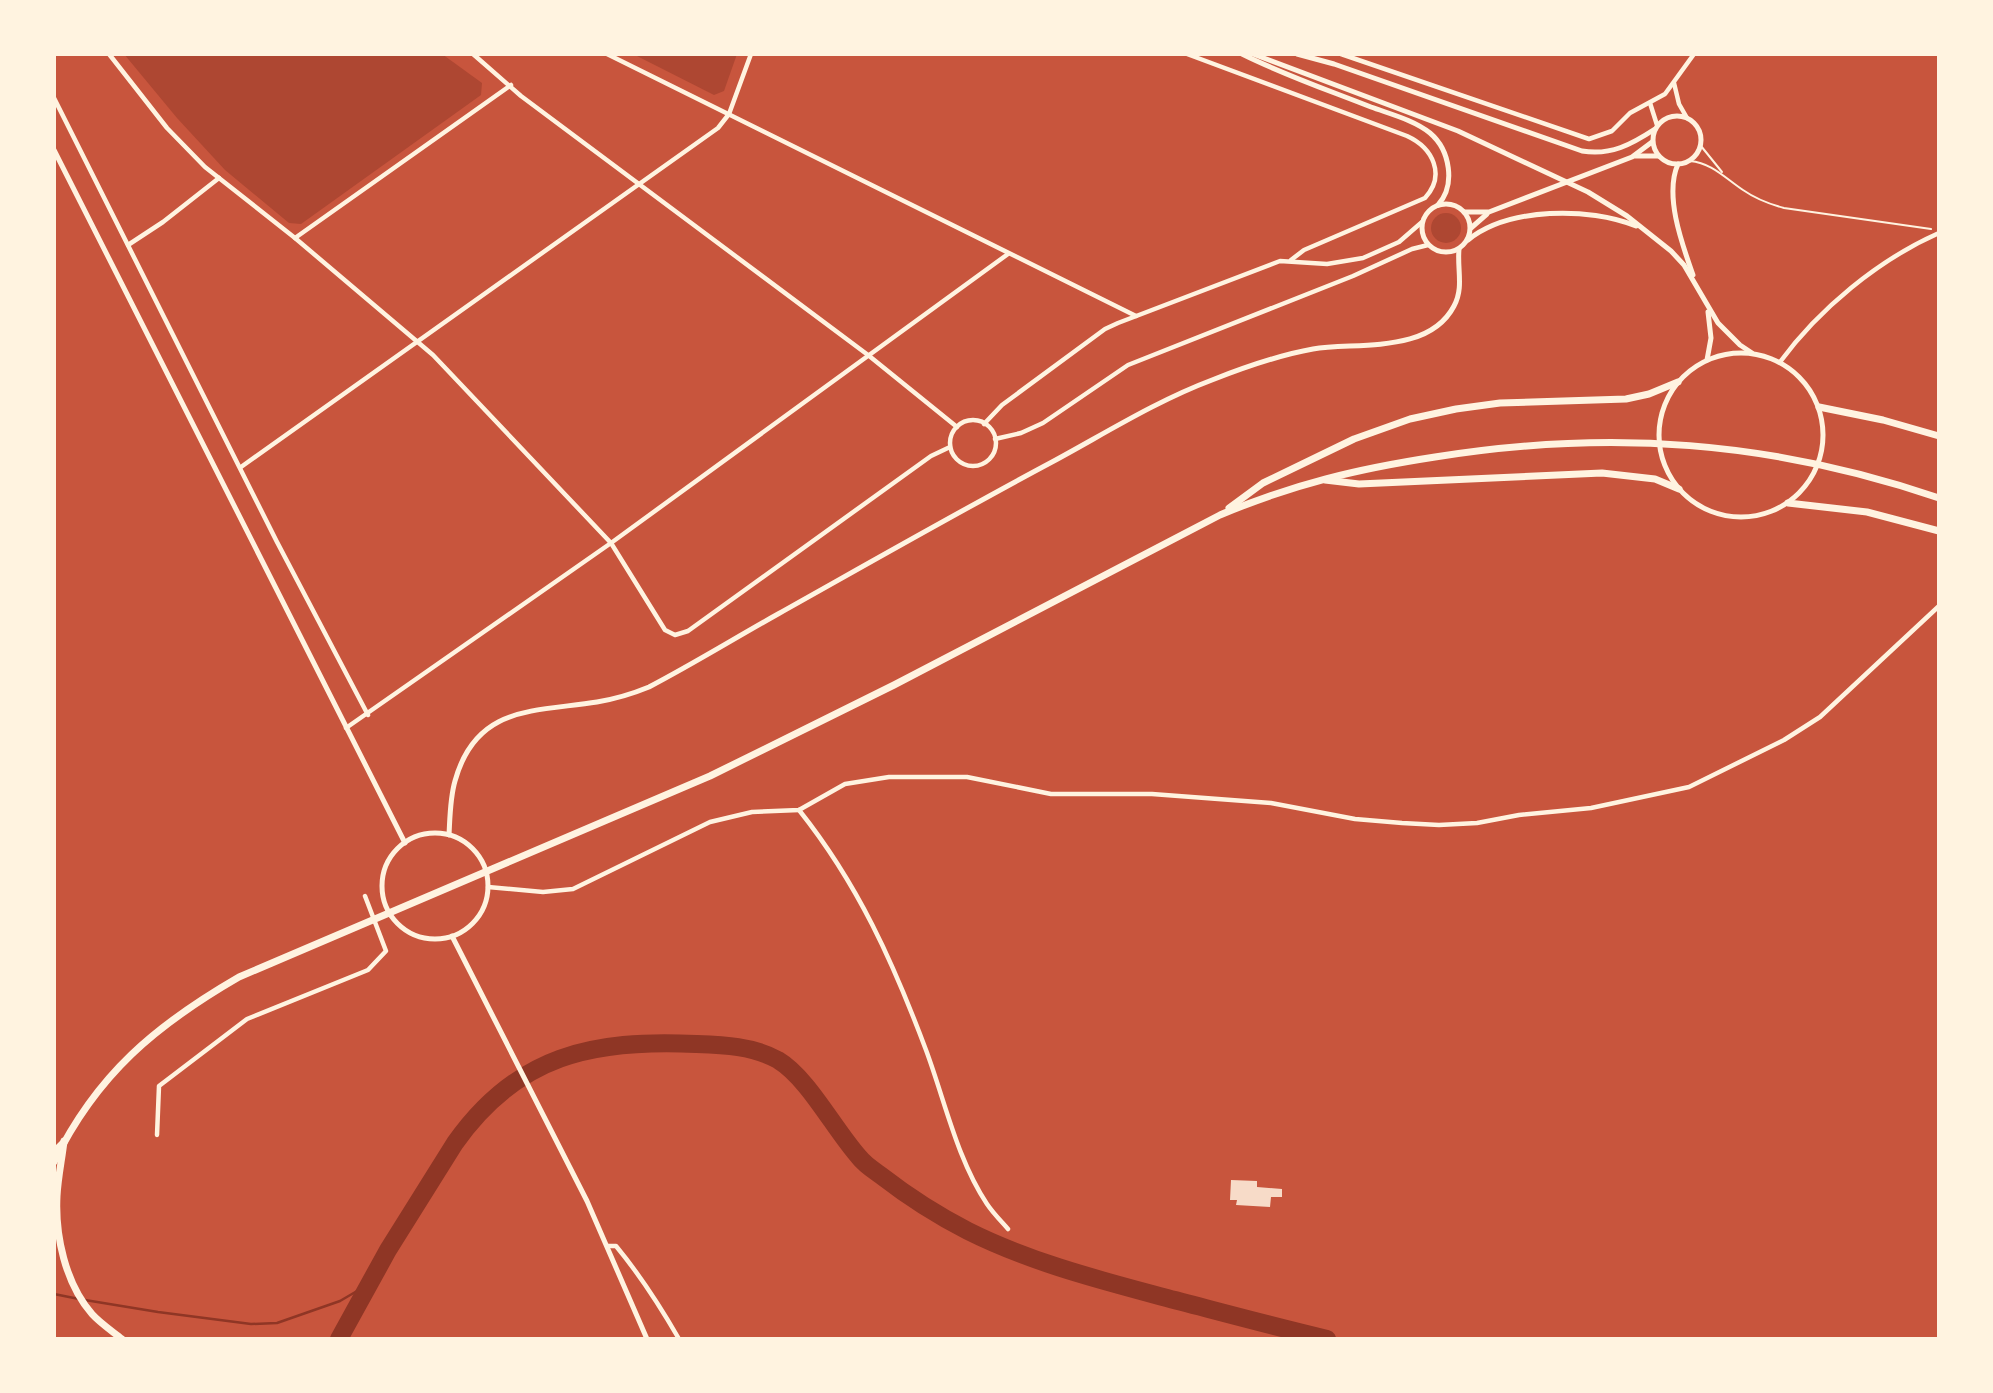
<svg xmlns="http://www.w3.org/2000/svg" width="1993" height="1393" viewBox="0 0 1993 1393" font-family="'Varela Round',sans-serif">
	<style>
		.green { fill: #ae4732 }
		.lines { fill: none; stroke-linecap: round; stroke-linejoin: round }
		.stream { stroke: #8f3625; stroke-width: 2.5 }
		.river { stroke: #8f3625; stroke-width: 18 }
		.building { fill: #f7dbc8 }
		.service { stroke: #fff3e0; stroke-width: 2 }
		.minor { stroke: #fff3e0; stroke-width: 4.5 }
		.secondary { stroke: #fff3e0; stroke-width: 5 }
		.trunk { stroke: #fff3e0; stroke-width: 7 }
		.motorway { stroke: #fff3e0; stroke-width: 7 }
	</style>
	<rect width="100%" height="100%" fill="#c8553d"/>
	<g class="green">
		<path d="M124,54H442L482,83L481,95L301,224L289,223L225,170L177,118Z"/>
		<path d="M633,54H737L724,91L714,95Z"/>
		<circle cx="1446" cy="228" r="15"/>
	</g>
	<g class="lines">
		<g class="stream">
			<path d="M54,1294L79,1299"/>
			<path d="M85,1300L158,1312L251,1324L277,1323L340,1301L369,1284"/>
		</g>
		<path class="river" d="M339,1339L388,1250L455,1143C517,1055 593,1039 696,1044C723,1045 753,1046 778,1060C808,1078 834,1129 859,1157C865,1165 875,1171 883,1177C910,1198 937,1215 968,1231C1030,1262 1096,1279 1163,1297C1217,1311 1272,1326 1327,1339"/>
	</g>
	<path class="building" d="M1231,1180L1257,1181V1187L1282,1189V1197H1271L1270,1207L1236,1205L1237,1200H1230Z"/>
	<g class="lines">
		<g class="service">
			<path d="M1701,146L1722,172"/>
			<path d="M1690,161C1712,163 1725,178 1743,190C1756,199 1769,204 1784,208L1931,229"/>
		</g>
		<g class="minor">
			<path d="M109,54L167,128L205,167L295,238L433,355L611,543L665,630L675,635L688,631L931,456L950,447"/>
			<path d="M473,54L521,96L868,355L957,427"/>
			<path d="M607,54L1136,316"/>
			<path d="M1187,54L1407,136C1433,148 1446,175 1425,198L1304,250L1291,260"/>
			<path d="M1341,54L1589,139L1612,131L1630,113L1665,94L1694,54"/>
			<path d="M1674,83L1679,104L1687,118"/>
			<path d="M54,98L277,542L368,715"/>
			<path d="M1650,103L1657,125"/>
			<path d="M295,238L511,85"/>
			<path d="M128,245L163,222L219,178"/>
			<path d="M1780,362C1819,309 1878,260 1939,233"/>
			<circle cx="973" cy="443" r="23"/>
			<path d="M984,424L1002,405L1105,329L1118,323L1280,261L1327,264L1363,258L1399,242L1422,222"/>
			<path d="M995,439L1021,433L1043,423L1128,365L1353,276L1412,249L1428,245"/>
			<path d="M241,467L718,128L729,114L751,54"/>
			<path d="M346,728L611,543L1008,254"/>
			<path d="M799,810C858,884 893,962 926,1050C945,1101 957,1159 987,1204C993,1213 1001,1221 1008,1229"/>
			<path d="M488,887L543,892L573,889L710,822L752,812L799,810L845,784L889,777H967L1051,794H1152L1271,803L1355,819L1402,823L1439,825L1477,823L1519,815L1591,808L1689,787L1784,740L1820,717L1939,606"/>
			<path d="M157,1135L159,1086L247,1019L368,970L386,951L365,896"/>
			<path d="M607,1246H616C640,1275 660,1306 679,1339"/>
		</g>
		<g class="secondary">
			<path d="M1242,54C1284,75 1328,90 1371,107C1390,114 1414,120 1430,133C1450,150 1456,185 1438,205"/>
			<path d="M1253,54L1458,131L1588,192L1627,216L1671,251L1684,265L1718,323L1740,345L1752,353"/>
			<path d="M1297,54L1334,64L1582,151C1611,156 1632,144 1655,129"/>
			<circle cx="1677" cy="140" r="24"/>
			<path d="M54,150L405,843"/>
			<path d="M1635,156H1658"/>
			<path d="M1678,164C1664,195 1682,244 1693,275"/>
			<circle cx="1446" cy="228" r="24"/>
			<path d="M1464,212H1489L1632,157L1652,142"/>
			<path d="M1471,228L1487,214"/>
			<path d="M1468,240C1509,207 1589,207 1636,226"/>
			<circle cx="1741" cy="435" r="82"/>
			<path d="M1707,360L1711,338L1708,312"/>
			<circle cx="435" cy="886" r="53"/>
			<path d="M449,835C450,817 450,798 455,781C476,705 534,712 597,702C615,699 632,694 649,687C693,664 735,638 778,614C869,563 960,511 1052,462C1104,434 1156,401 1212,380C1245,367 1279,355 1313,349C1358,342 1429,354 1454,306C1464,288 1457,269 1459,249"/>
			<path d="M452,936L587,1201L647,1339"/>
		</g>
		<g class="trunk">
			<path d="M1819,407L1883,420L1939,436"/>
			<path d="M1325,480L1359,484L1602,473L1655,479L1679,489"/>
			<path d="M1788,503L1867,512L1939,531"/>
			<path d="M1229,508L1263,483L1354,439L1410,419L1456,409L1500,403L1626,399L1649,394L1678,382"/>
			<path d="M54,1162C97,1074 156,1025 239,977L710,776L894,685L1220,515C1294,484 1357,469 1435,457C1609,429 1772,441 1939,498"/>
		</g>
		<g class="motorway">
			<path d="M64,1141C62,1159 58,1177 57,1196C55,1235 65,1283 92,1314C100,1323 112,1331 122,1339"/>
			<path d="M54,1152L64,1142"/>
		</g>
	</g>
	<rect width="1993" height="1393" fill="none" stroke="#fff3e0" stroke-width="112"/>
</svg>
